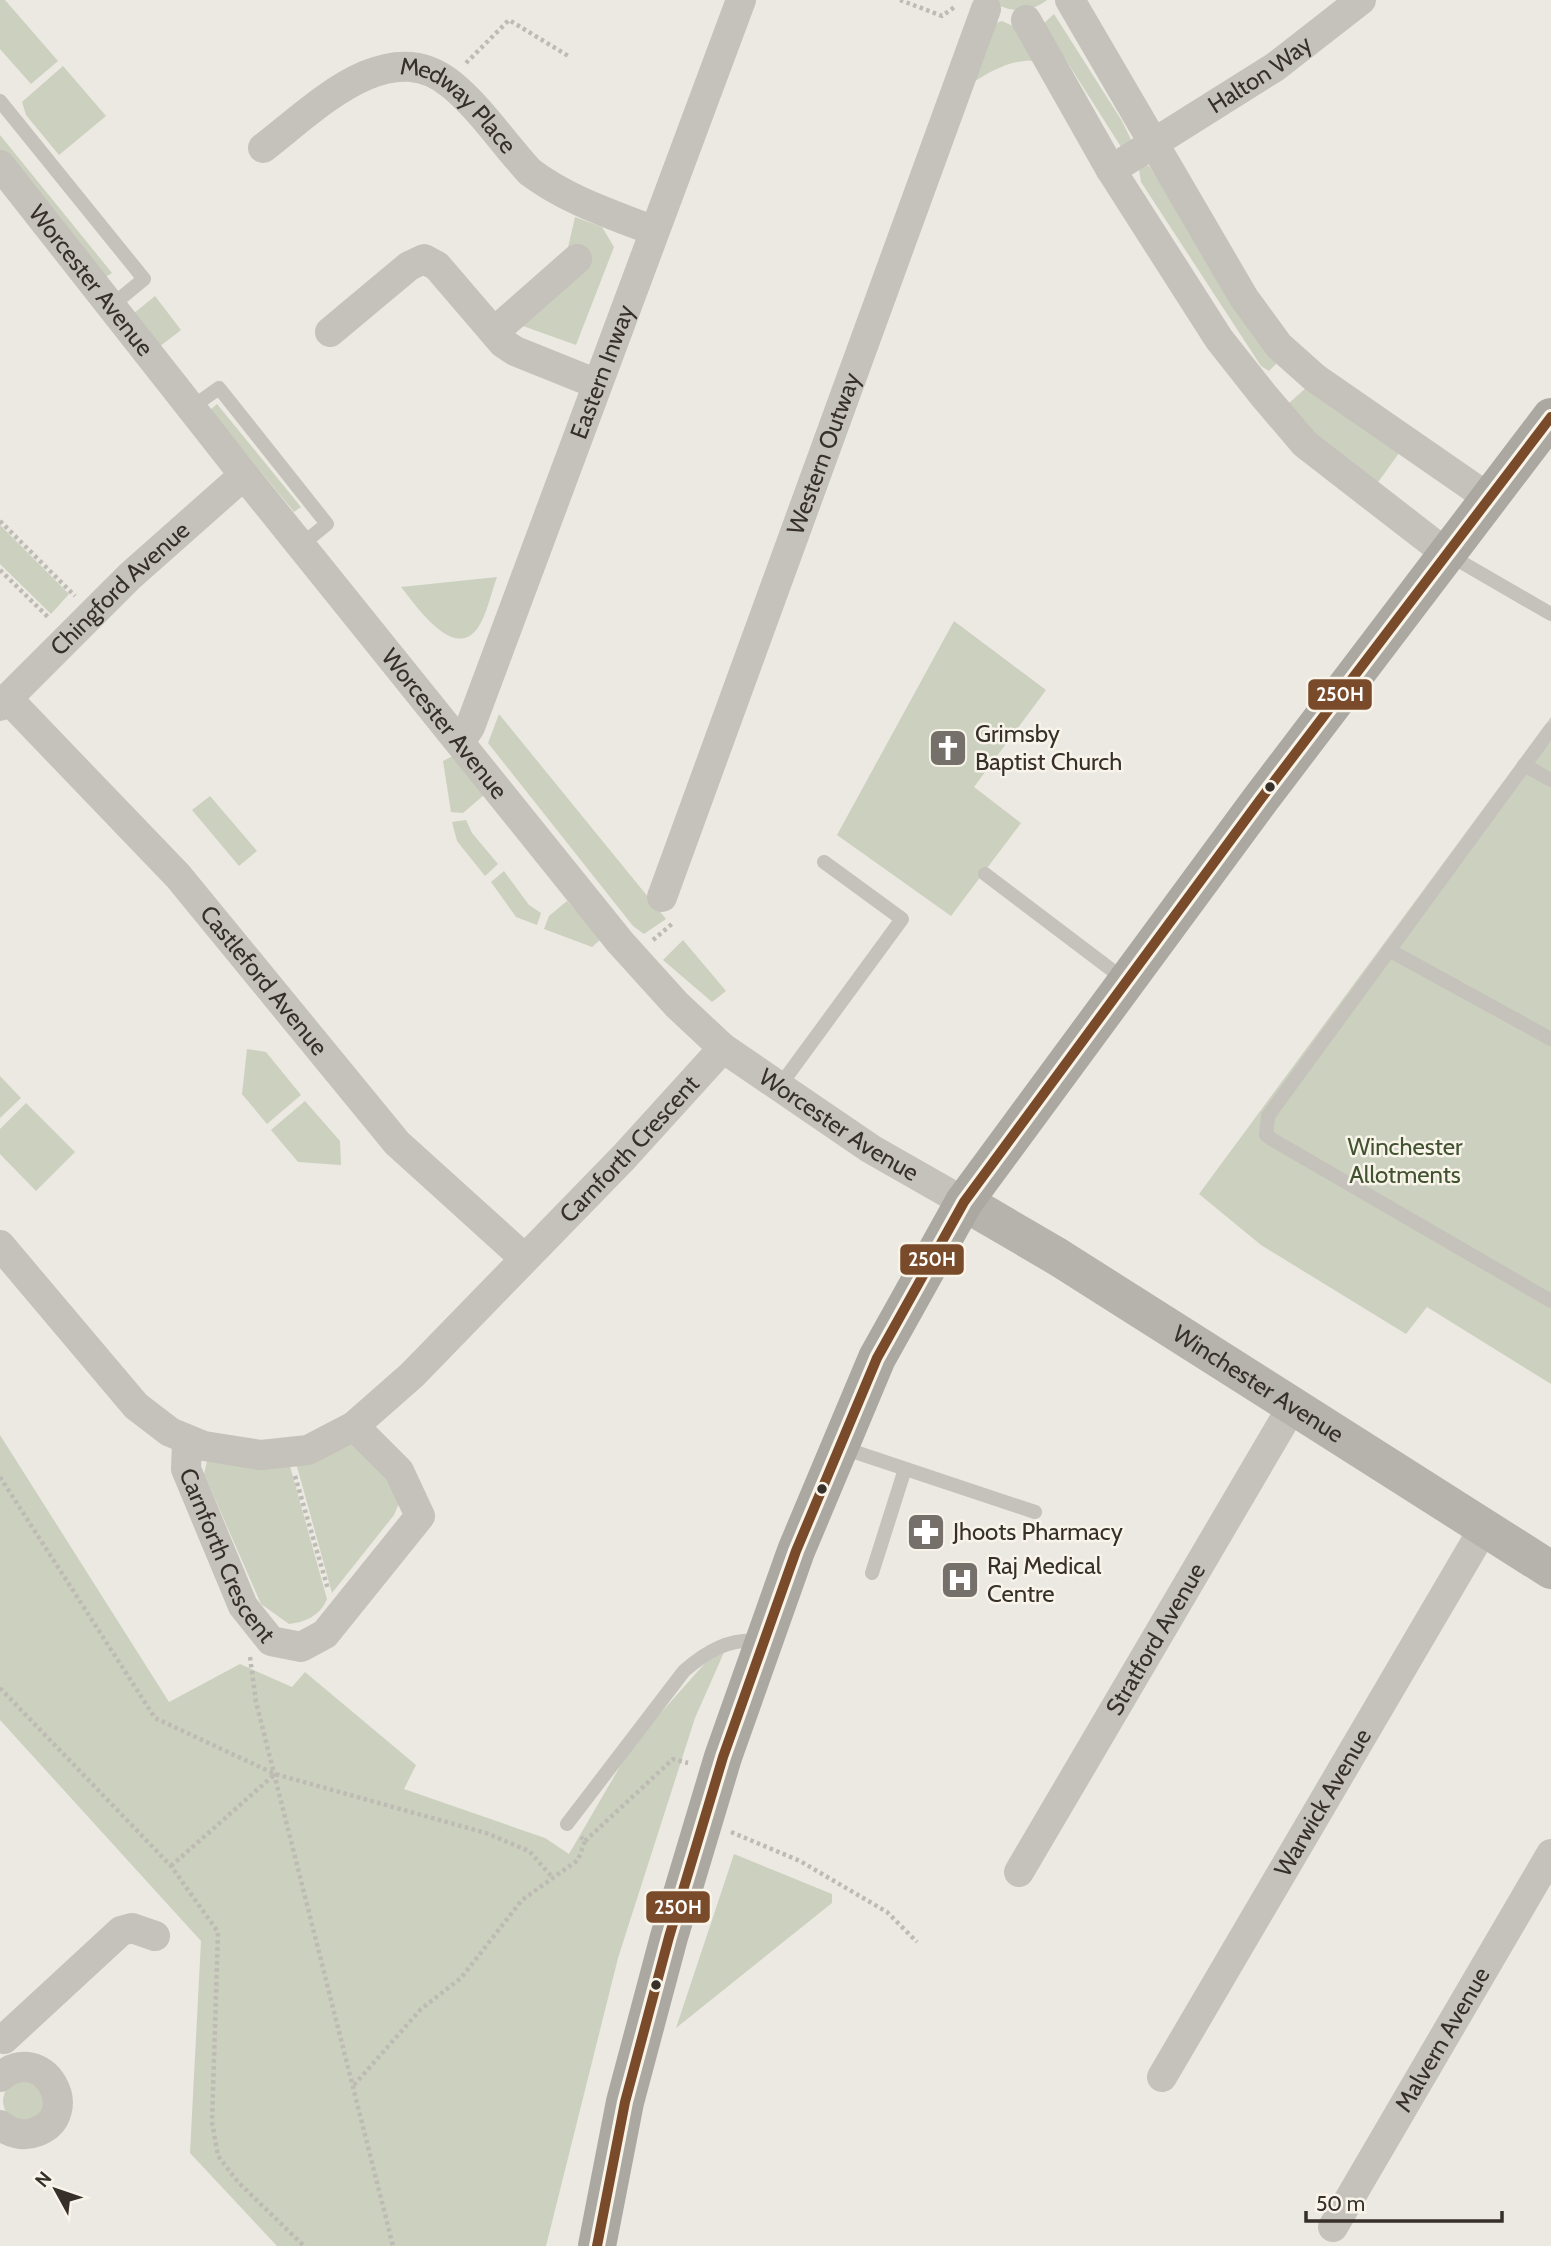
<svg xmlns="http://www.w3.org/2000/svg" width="1551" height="2246" viewBox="0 0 1551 2246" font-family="Cabin,sans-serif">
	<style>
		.green { fill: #cbd1be }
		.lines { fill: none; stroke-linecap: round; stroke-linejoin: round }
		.path { stroke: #bebab4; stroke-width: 4.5; stroke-dasharray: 3.5 3.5; stroke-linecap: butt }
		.lane { stroke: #c5c1bb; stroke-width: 14 }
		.street { stroke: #c5c1bb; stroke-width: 30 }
		.secondary { stroke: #b6b2ac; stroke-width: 38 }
		.highway { stroke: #aba8a1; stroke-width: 38 }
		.bus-1-casing { stroke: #f8f4ea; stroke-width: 16 }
		.bus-1 { stroke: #7a4b2a; stroke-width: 10 }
		.bus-dot { fill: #362f2a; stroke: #f8f4ea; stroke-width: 2.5 }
		.labels { text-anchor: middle; stroke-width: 5; stroke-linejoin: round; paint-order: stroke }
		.street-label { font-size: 24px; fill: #362f2a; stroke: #f8f4ea }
		.poi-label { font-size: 24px; fill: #362f2a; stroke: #f8f4ea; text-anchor: start }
		.park-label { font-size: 24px; fill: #415230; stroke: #f8f4ea }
		.line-badge { stroke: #f8f4ea; stroke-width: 2.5 }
		.badge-label { font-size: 19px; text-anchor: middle; font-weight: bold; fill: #fff }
	</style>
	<rect width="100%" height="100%" fill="#ece9e2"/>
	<g class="green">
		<path d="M0,0H5L58,61L31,84L0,49Z"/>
		<path d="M990,0H1047C1029,14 1008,13 990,0Z"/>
		<path d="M1054,14L1122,121L1135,148L1123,150L1043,24Z"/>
		<path d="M1002,21L1019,29L1041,62C1017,56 990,71 971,84L996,23Z"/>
		<path d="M63,66L106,116L59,155L26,115L22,102Z"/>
		<path d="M0,135L112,273L104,278L0,150Z"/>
		<path d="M1145,164L1149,166L1277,363L1269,371L1261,366L1141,182L1139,170Z"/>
		<path d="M575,217L602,227L614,247L576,345L520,325L567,252Z"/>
		<path d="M155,296L181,330L159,347L133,314Z"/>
		<path d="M1308,386L1402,449L1376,485L1327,448L1288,404Z"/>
		<path d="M217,404L301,507L294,512L210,410Z"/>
		<path d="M0,525L69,594L51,614L0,564Z"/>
		<path d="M497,577C491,593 487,615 477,629C453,661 415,604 401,587Z"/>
		<path d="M954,621L1046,690L974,787L1021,823L951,916L837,835Z"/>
		<path d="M499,714L666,919L644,934L633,926L488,743Z"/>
		<path d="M1551,717V1384L1427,1307L1406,1334L1261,1245L1199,1194Z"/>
		<path d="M453,756L484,795L463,813L451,812L443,761Z"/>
		<path d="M210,796L257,851L239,866L192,810Z"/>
		<path d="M466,820L472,833L498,864L485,876L457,841L452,822Z"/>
		<path d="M504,871L529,905L541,913L537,925L516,917L491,882Z"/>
		<path d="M567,901L601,939L592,947L544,929L549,916Z"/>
		<path d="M683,940L726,991L712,1002L663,960Z"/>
		<path d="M247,1049L266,1052L301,1095L267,1124L242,1094Z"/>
		<path d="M0,1076L21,1098L0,1118Z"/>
		<path d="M305,1101L340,1141L341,1165L298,1162L271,1130Z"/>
		<path d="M26,1103L75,1152L36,1191L0,1154V1129Z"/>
		<path d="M0,1435L169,1702L240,1664L292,1687L305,1672L416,1765L404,1789L545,1838L569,1854L633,1744L707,1661L725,1650L695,1718L618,1958L546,2246H277L190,2153L201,1941L0,1720Z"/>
		<path d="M355,1442L382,1463L400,1501L394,1515L332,1593L296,1463Z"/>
		<path d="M207,1461L290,1466L327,1599C320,1616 305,1622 289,1624L261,1604L204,1474Z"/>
		<path d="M734,1854L832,1894V1903L676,2028Z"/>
		<circle cx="24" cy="2101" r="21"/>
	</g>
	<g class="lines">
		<g class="path">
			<path d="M900,0L942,16L956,6"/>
			<path d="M466,63L509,20L570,57"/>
			<path d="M0,521L75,596"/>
			<path d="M0,570L49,618"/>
			<path d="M653,940L673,923"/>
			<path d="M295,1476L328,1589"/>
			<path d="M0,1477L155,1718L275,1774L486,1833L529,1851L553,1878"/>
			<path d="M250,1657L256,1702L393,2246"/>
			<path d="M0,1688L171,1866L218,1932L212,2122L218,2156L238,2182L304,2246"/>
			<path d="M731,1832L800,1861L887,1912L917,1942"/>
			<path d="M585,1841L673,1759L688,1763"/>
			<path d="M171,1866L275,1774"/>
			<path d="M354,2085L421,2009L461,1978L522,1900L578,1860L585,1841L581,1837"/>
		</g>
		<g class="lane">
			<path d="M0,101L144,279L111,306"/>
			<path d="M191,408L219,388L327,524L301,545"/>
			<path d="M1449,555L1551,614"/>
			<path d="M1551,729L1268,1116L1266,1135L1273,1140L1551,1301"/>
			<path d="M1524,765L1551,780"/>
			<path d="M985,874L1125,980"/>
			<path d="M1389,950L1551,1039"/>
			<path d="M779,1087L902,919L824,862"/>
			<path d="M840,1447L1035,1512"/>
			<path d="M872,1573L905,1469"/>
			<path d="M567,1824L684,1671C707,1651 729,1638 761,1641"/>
		</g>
		<g class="street">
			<path d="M1070,0L1244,298L1279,346L1315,378L1490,499"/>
			<path d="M1026,20L1111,170L1219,339L1264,396L1305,444L1447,554"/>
			<path id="s1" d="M263,148C313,110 388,31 452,85C481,109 504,144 530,172C567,200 611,214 654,231"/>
			<path id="s2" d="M0,165L244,475L620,942L677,1005L723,1048L871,1149L964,1202"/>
			<path id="s3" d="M1111,170L1275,67L1361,0"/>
			<path d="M330,332L409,266L424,259L437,266L503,343L515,351L597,384"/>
			<path d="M494,332L577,259"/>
			<path id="s4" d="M7,698L178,876L397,1143L523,1257"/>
			<path id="s5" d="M0,706L130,576L244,475"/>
			<path id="s6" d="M460,742L470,727L741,0"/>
			<path id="s7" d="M662,897L986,9"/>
			<path id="s8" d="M0,1245L136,1406L170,1432L204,1446L261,1455L308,1450L354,1426L412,1375L624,1157L723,1048"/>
			<path id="s9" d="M187,1441L186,1469L243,1606L271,1641L301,1647L325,1634L420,1516L399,1471L354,1426"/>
			<path id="s10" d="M1019,1872L1292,1407"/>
			<path d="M4,2039L121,1931L132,1928L155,1936"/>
			<path d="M0,2077C44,2040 84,2115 36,2132C23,2137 10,2133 0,2125"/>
			<path id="s11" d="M1162,2077L1484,1528"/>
			<path id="s12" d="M1333,2227L1551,1854"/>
		</g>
		<path class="secondary" id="s13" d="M964,1202L1058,1257L1551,1570"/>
		<path class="highway" d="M597,2246L625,2102L669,1937L723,1757L796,1551L877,1358L964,1202L1260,800L1551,417"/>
		<g class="bus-1-casing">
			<path id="bus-1" d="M597,2246L625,2102L669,1937L723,1757L796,1551L877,1358L964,1202L1260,800L1551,417"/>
		</g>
		<use href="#bus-1" class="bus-1"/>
	</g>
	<defs>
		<g id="church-square" transform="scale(2.0125)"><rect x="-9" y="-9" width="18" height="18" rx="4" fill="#76706a" stroke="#f8f4ea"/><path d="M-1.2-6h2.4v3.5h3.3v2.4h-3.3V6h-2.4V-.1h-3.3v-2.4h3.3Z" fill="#fff"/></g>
		<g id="pharmacy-square" transform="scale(2.0125)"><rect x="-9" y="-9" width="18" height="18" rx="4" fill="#76706a" stroke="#f8f4ea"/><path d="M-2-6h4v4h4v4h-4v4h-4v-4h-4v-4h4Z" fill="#fff"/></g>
		<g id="hospital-square" transform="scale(2.0125)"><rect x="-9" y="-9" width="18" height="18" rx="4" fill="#76706a" stroke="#f8f4ea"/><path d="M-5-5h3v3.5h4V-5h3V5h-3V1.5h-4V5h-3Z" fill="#fff"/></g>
	</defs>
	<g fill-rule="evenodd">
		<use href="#church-square" x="948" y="748"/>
		<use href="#pharmacy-square" x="926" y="1532"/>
		<use href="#hospital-square" x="960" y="1580"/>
	</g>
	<g class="bus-dot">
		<circle cx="1270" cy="787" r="6"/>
		<circle cx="822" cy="1489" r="6"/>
		<circle cx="656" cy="1985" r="6"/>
	</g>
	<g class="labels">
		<g class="street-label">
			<text dy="8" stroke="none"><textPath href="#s3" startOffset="177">Halton Way</textPath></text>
			<text dy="8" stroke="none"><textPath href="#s1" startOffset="234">Medway Place</textPath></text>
			<text dy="8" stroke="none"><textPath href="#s2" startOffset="147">Worcester Avenue</textPath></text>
			<text dy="8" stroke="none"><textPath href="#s6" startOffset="397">Eastern Inway</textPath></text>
			<text dy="8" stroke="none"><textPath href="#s7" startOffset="472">Western Outway</textPath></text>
			<text dy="8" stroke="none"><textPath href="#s5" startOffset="168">Chingford Avenue</textPath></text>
			<text dy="8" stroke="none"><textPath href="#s2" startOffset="714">Worcester Avenue</textPath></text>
			<text dy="8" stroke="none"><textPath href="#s4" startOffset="382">Castleford Avenue</textPath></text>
			<text dy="8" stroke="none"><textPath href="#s2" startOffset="1281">Worcester Avenue</textPath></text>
			<text dy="8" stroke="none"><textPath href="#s8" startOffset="838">Carnforth Crescent</textPath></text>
			<text dy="8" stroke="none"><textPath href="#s13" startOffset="346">Winchester Avenue</textPath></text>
			<text dy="8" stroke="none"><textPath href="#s9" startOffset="124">Carnforth Crescent</textPath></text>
			<text dy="8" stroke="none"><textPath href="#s10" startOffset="270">Stratford Avenue</textPath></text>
			<text dy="8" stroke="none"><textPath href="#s11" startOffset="318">Warwick Avenue</textPath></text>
			<text dy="8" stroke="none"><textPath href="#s12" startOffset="217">Malvern Avenue</textPath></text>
		</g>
		<g class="poi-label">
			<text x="975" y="742">Grimsby<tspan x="975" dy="28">Baptist Church</tspan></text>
			<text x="953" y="1540">Jhoots Pharmacy</text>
			<text x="987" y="1574">Raj Medical<tspan x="987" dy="28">Centre</tspan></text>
		</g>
		<g class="park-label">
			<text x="1405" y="1155">Winchester<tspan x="1405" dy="28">Allotments</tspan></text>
		</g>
	</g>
	<g class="line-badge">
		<rect x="1307" y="678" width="66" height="33" rx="7" fill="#7a4b2a"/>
		<rect x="899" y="1243" width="66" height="33" rx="7" fill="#7a4b2a"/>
		<rect x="645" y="1890" width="66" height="34" rx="7" fill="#7a4b2a"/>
	</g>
	<g class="badge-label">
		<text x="1340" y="701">250H</text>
		<text x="932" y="1266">250H</text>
		<text x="678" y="1914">250H</text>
	</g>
	<g transform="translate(56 2190) rotate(310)" stroke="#f8f4ea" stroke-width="5" paint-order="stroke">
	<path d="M0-5L12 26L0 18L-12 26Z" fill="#362f2a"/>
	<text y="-10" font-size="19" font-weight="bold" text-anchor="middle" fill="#362f2a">N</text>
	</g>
	<path d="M1306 2211v10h196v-10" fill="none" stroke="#362f2a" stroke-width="3.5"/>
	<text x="1316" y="2211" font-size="21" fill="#362f2a" stroke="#f8f4ea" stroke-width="5" paint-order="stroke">50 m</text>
</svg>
